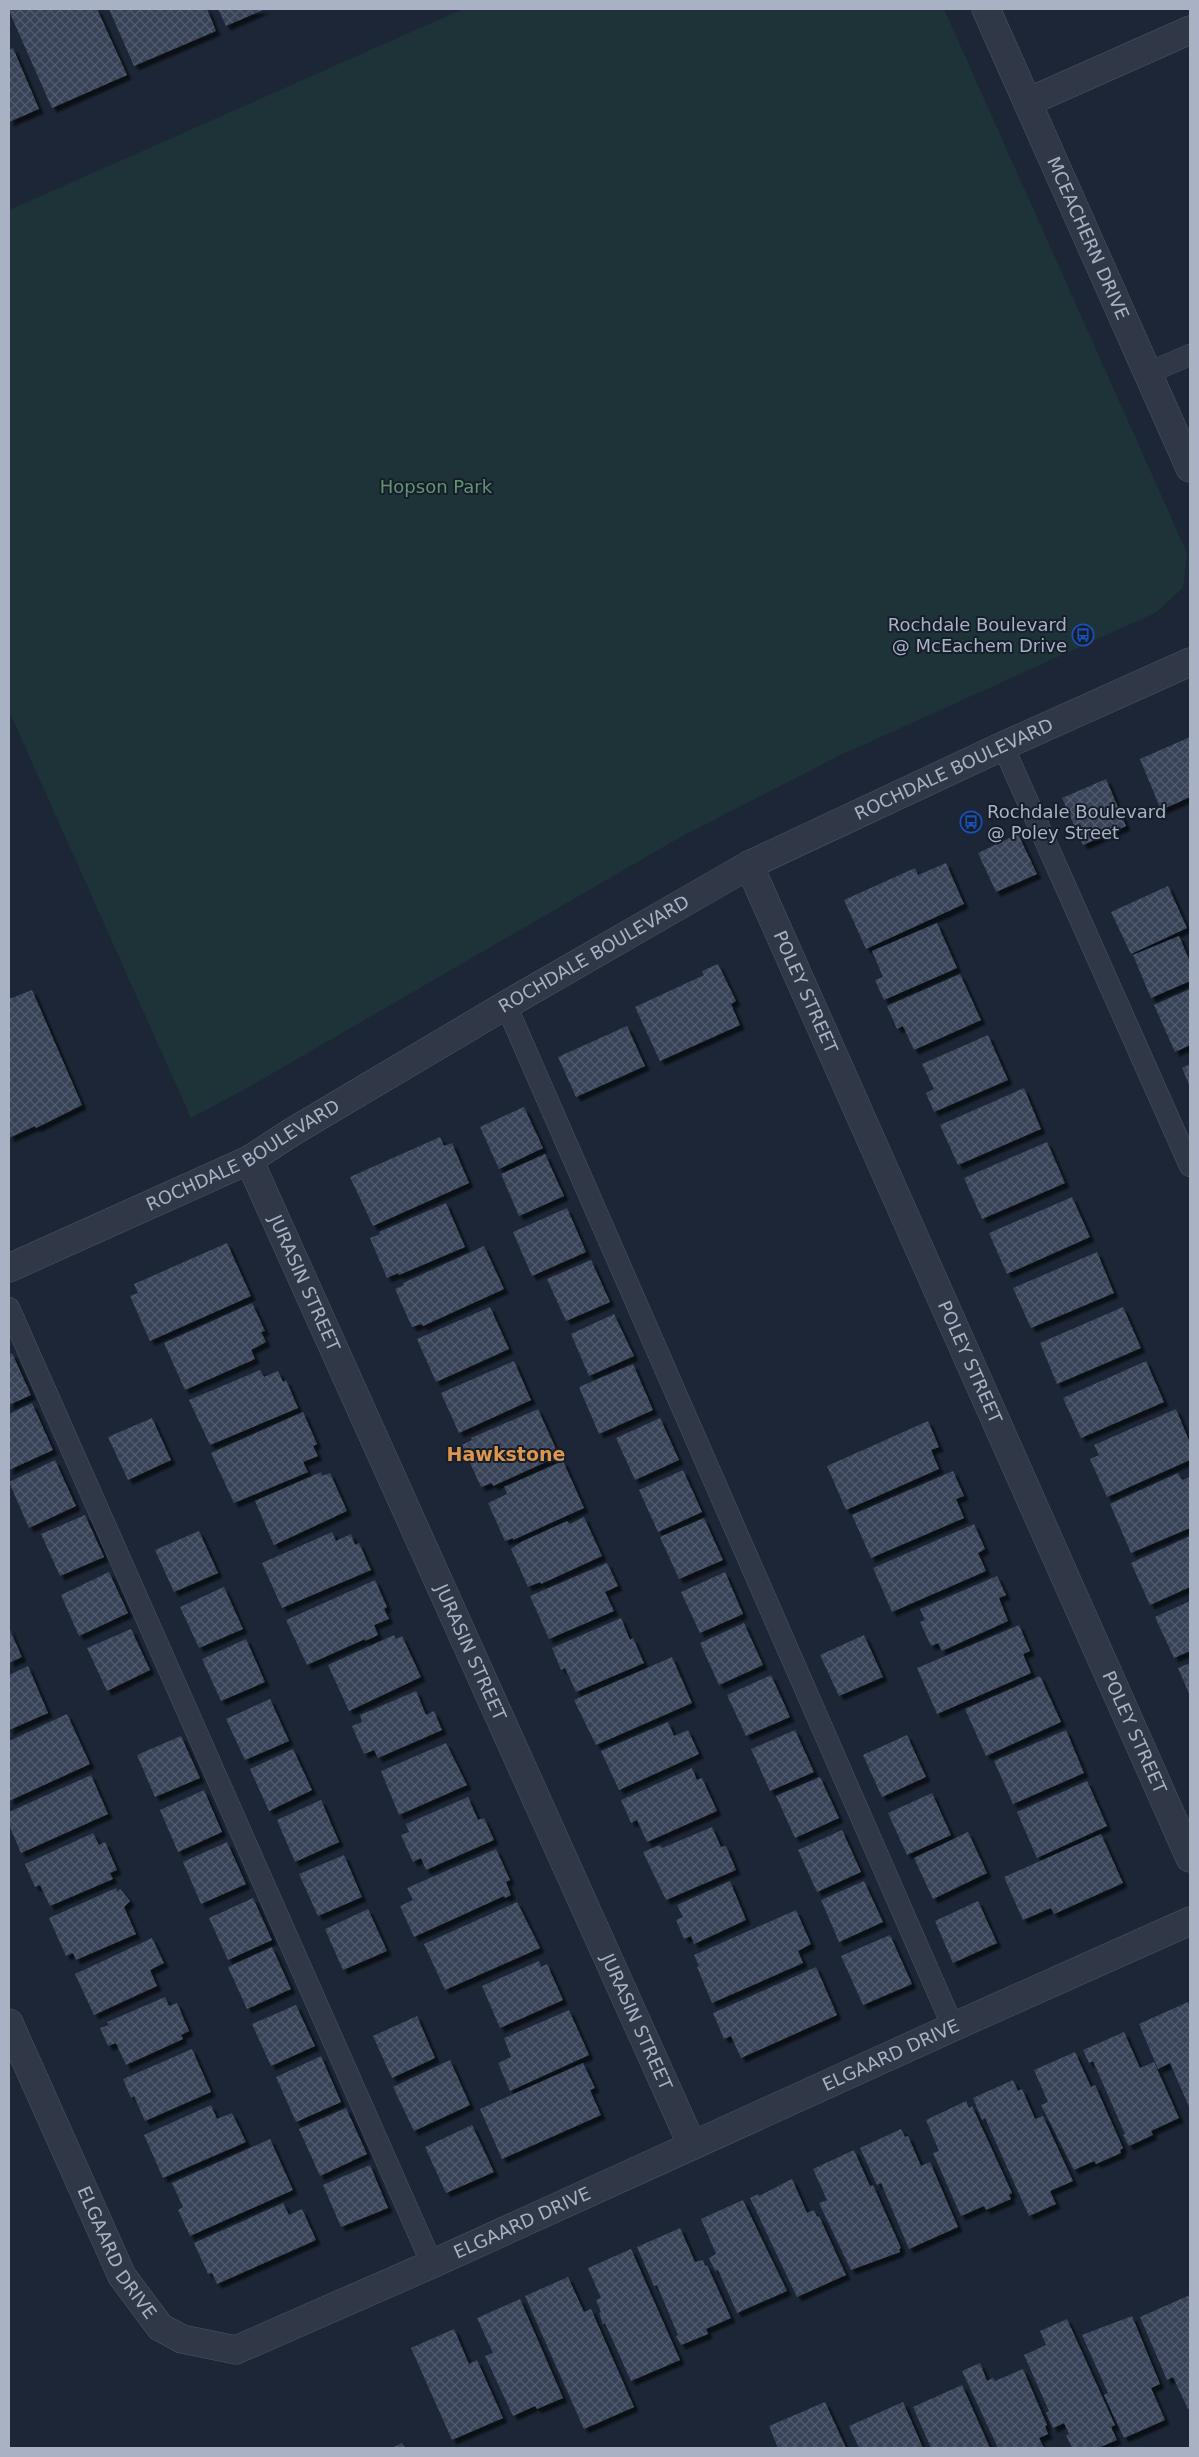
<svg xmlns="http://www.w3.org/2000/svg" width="1199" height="2457" viewBox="0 0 1199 2457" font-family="'DejaVu Sans',sans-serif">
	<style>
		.green { fill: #1e3337 }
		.building { fill: url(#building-cross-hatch); filter: url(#shadow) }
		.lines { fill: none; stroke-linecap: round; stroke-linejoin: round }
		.service-casing { stroke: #4d5565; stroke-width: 22 }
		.minor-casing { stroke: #4d5565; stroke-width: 29 }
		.service { stroke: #303847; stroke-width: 21 }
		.minor { stroke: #303847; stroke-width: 28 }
		.labels { text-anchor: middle; stroke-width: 4; stroke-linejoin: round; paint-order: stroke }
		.street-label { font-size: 18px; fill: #a9b2c5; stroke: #161d2b }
		.park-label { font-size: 18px; fill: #609670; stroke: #161d2b }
		.poi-label { font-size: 18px; fill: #a9b2c5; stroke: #161d2b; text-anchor: end }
		.neighbourhood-label { font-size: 19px; font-weight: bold; fill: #dd964c; stroke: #161d2b }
	</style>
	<defs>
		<pattern id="building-cross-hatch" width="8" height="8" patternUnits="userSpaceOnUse" patternTransform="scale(1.25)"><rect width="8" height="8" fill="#384358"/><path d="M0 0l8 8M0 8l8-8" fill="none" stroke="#525c6e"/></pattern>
		<filter id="shadow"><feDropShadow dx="4.5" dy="4.5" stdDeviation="1" flood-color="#0009"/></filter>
	</defs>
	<rect width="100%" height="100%" fill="#1c2636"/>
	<path class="green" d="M463,9H944L1187,553L1183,588L1155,613L841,755L684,835L247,1088L191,1118L9,711V210Z"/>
	<g class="building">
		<path d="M15,9H97L127,75L52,108L9,11Z"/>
		<path d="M109,9H207L216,31L134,66Z"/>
		<path d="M218,9H265L226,26Z"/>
		<path d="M13,48L39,109L9,122V50Z"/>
		<path d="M1190,737V797L1161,810L1140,759Z"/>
		<path d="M1106,779L1126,826L1083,845L1062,798Z"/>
		<path d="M1018,834L1037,874L996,892L978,853Z"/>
		<path d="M946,863L964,904L866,949L844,900L915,868L918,875Z"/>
		<path d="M1168,886L1187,928L1131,954L1111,912Z"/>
		<path d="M937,923L957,968L884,1000L875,980L883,977L872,951Z"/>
		<path d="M1179,936L1190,962V981L1151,998L1133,955Z"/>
		<path d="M718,964L736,1001L731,1004L740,1025L660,1061L635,1007L704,975L702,971Z"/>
		<path d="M960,974L981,1020L914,1050L903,1026L897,1029L887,1006Z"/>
		<path d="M1190,989V1045L1175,1052L1154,1005Z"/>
		<path d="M32,990L82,1105L36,1128L35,1126L9,1138V998H12Z"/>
		<path d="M627,1026L645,1066L576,1097L558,1057Z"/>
		<path d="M988,1035L1008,1080L934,1112L926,1093L934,1089L922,1064Z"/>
		<path d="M1190,1064V1087L1182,1068Z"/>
		<path d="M1024,1088L1041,1129L958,1165L940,1125Z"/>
		<path d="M524,1107L543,1148L499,1169L480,1127Z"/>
		<path d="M440,1137L444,1146L452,1143L469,1183L373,1226L350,1177Z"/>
		<path d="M1047,1142L1065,1183L982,1219L964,1178Z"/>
		<path d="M545,1154L564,1196L519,1216L501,1174Z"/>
		<path d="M1072,1197L1090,1237L1007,1274L989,1233Z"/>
		<path d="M446,1203L465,1247L399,1275L398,1273L387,1278L370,1238L380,1234L379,1232Z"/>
		<path d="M567,1208L586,1252L532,1276L513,1232Z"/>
		<path d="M227,1243L251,1296L150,1341L130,1296L138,1293L134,1284Z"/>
		<path d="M484,1246L504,1289L423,1326L421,1324L412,1327L395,1289L404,1285L403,1283Z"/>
		<path d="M1097,1252L1114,1293L1031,1328L1013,1288Z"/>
		<path d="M591,1260L610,1302L566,1321L547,1279Z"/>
		<path d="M252,1303L265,1331L261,1332L266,1342L251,1350L255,1359L185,1390L164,1343Z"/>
		<path d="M490,1307L509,1349L436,1382L417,1339Z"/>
		<path d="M1123,1307L1141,1348L1057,1384L1040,1343Z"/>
		<path d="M614,1314L634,1356L589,1376L571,1334Z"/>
		<path d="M12,1353L31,1395L9,1405V1355Z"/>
		<path d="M514,1361L531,1400L459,1433L441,1393Z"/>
		<path d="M1146,1361L1164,1402L1081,1438L1063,1398Z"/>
		<path d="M633,1364L653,1410L599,1434L579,1387Z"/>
		<path d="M260,1370L264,1377L278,1371L283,1382L286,1380L298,1408L210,1445L189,1400Z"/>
		<path d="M32,1403L53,1450L9,1470V1414Z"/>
		<path d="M538,1409L559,1456L493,1486L492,1483L481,1487L462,1445L472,1440L471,1438Z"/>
		<path d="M1176,1409L1190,1443V1460L1107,1497L1090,1459L1099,1455L1094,1445Z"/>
		<path d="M303,1412L317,1444L313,1446L318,1456L303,1462L308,1472L234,1503L211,1453Z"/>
		<path d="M152,1418L171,1460L128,1480L108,1437Z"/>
		<path d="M660,1418L679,1460L635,1480L616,1438Z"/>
		<path d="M928,1421L939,1447L931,1450L939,1469L846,1510L827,1466Z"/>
		<path d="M55,1460L76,1506L29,1528L9,1482Z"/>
		<path d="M563,1461L584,1508L513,1540V1538L505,1541L488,1503L507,1494L504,1487Z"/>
		<path d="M683,1470L702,1512L658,1532L639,1490Z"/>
		<path d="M953,1471L964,1496L956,1499L964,1518L871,1558L852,1515Z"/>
		<path d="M321,1472L322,1476L330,1473L347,1511L274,1545L255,1501Z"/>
		<path d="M1178,1473L1182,1480L1190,1477V1528L1131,1553L1110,1504Z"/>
		<path d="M85,1515L104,1557L60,1576L41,1534Z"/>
		<path d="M584,1517L602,1556L541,1584L540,1582L528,1587L511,1549L521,1542L567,1521L570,1524Z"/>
		<path d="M704,1518L723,1560L679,1579L660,1537Z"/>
		<path d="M974,1524L985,1549L978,1553L986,1571L892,1612L873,1568Z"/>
		<path d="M199,1531L218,1573L174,1592L155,1550Z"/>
		<path d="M332,1532L336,1541L351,1534L355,1545L359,1543L371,1570L282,1608L262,1563Z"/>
		<path d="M1190,1536V1587L1150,1605L1131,1563Z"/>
		<path d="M607,1563L618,1586L605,1592L614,1611L549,1639L530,1596Z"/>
		<path d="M109,1572L128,1613L79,1636L61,1595Z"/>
		<path d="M725,1572L743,1614L700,1633L681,1592Z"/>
		<path d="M997,1576L1006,1595L999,1598L1008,1621L942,1651L938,1643L931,1646L920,1622L925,1620L920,1609Z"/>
		<path d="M375,1580L387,1607L384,1609L389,1619L374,1625L378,1635L365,1641V1639L307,1665L286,1620Z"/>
		<path d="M224,1587L243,1629L199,1648L180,1607Z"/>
		<path d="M1190,1601V1651L1174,1658L1155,1617Z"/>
		<path d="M621,1618L630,1640L633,1638L644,1663L576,1692L565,1668L561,1670L552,1648Z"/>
		<path d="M744,1623L763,1665L719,1685L700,1643Z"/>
		<path d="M1019,1625L1030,1651L1023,1654L1031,1673L937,1714L917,1668Z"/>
		<path d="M9,1628L22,1657L9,1663Z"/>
		<path d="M131,1629L150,1670L107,1691L87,1648Z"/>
		<path d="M394,1635L396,1639L402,1636L421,1677L349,1711L328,1665Z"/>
		<path d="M864,1635L883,1677L839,1696L820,1655Z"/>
		<path d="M246,1639L265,1682L221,1701L202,1659Z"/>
		<path d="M672,1657L692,1703L596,1745L574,1700Z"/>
		<path d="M1190,1663V1696L1178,1668Z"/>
		<path d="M28,1666L48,1713L9,1730V1675Z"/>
		<path d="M771,1675L790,1717L746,1736L727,1695Z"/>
		<path d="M1040,1676L1061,1722L986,1756L965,1709Z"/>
		<path d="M416,1691L426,1715L434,1711L442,1730L378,1758L374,1750L364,1754L352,1726L362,1722L360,1715Z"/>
		<path d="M270,1699L289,1741L245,1760L226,1719Z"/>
		<path d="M67,1714L90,1764L9,1801V1741Z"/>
		<path d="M668,1722L674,1736L688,1730L699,1754L619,1790L601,1751Z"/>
		<path d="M795,1730L814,1772L770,1791L751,1749Z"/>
		<path d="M1066,1730L1084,1773L1013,1804L994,1761Z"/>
		<path d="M907,1735L926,1777L882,1797L863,1755Z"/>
		<path d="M181,1736L200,1778L155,1797L137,1755Z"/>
		<path d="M446,1743L467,1785L399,1815L381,1771Z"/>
		<path d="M293,1749L312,1790L269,1811L250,1769Z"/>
		<path d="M692,1768L697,1780L702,1778L717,1811L647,1842L637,1820L631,1823L621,1800Z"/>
		<path d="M91,1775L108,1814L21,1853L9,1825V1812Z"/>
		<path d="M820,1777L839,1818L795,1838L776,1796Z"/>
		<path d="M1087,1781L1107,1826L1037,1858L1017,1812Z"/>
		<path d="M204,1790L222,1832L178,1852L160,1810Z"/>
		<path d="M932,1793L951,1835L907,1855L888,1813Z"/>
		<path d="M468,1797L478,1820L484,1818L494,1840L426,1870L421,1858L413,1862L401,1835L409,1832L406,1824Z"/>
		<path d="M321,1800L339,1842L295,1862L277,1820Z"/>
		<path d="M712,1827L721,1847L726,1846L736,1870L666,1900L643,1852L660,1845L662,1848Z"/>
		<path d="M842,1830L861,1872L817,1892L798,1850Z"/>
		<path d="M968,1832L987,1873L933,1899L914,1858Z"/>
		<path d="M93,1833L99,1845L105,1842L117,1870L110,1873L113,1879L50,1906L40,1885L35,1887L25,1864Z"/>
		<path d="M1101,1834L1123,1883L1054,1914L1051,1908L1023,1920L1004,1877Z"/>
		<path d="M227,1842L246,1884L201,1904L183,1862Z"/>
		<path d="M496,1849L510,1880L506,1882L511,1895L505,1898L504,1896L414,1937L400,1906L413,1900L407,1888Z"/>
		<path d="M344,1855L362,1897L318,1916L299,1874Z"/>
		<path d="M730,1881L746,1920L694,1944L691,1936L684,1939L676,1920L683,1917L677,1905Z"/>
		<path d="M864,1881L883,1922L839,1942L821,1900Z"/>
		<path d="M116,1888L118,1892L120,1889L130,1901L124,1907L136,1934L76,1960L73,1953L66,1956L49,1918Z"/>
		<path d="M253,1898L272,1940L228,1960L209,1918Z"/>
		<path d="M978,1901L997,1943L953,1963L935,1921Z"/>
		<path d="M517,1902L540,1948L445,1990L424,1944Z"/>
		<path d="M368,1909L387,1951L343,1970L325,1929Z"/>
		<path d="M796,1910L811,1944L798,1951L803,1963L712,2003L697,1967L699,1966L694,1955Z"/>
		<path d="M890,1935L912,1984L863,2005L841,1956Z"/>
		<path d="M152,1938L164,1963L150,1970L157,1986L94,2015L75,1974Z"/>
		<path d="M272,1947L291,1989L247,2009L228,1967Z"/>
		<path d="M539,1961L541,1967L547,1964L563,2000L500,2028L482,1986Z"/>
		<path d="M816,1967L837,2015L741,2058L731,2036L724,2039L713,2013Z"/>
		<path d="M165,1997L169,2006L177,2003L189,2031L181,2035L183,2039L126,2065L116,2043L108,2046L100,2028L109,2025L107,2022Z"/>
		<path d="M1188,2002L1190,2007V2109L1170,2063L1158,2069L1139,2024Z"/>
		<path d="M296,2005L315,2046L271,2066L252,2024Z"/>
		<path d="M569,2010L589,2055L510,2091L498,2063L511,2057L504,2038Z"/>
		<path d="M417,2016L435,2058L392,2078L373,2036Z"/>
		<path d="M1124,2032L1140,2068L1154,2062L1179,2118L1151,2131L1153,2135L1129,2146L1123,2135L1125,2134L1093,2061L1089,2063L1083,2050Z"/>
		<path d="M192,2049L211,2092L145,2121L134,2096L131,2098L123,2079Z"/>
		<path d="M1075,2052L1091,2087L1095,2085L1123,2148L1120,2150L1121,2153L1096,2164L1094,2161L1074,2170L1041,2105L1048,2102L1034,2070Z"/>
		<path d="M321,2056L341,2102L296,2122L276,2077Z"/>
		<path d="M450,2060L470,2105L414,2131L393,2087Z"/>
		<path d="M583,2063L595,2088L590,2090L601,2115L502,2159L480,2109Z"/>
		<path d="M1013,2080L1018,2091L1022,2089L1035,2119L1043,2116L1073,2181L1050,2191L1056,2204L1029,2216L985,2118L982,2120L973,2098Z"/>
		<path d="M966,2101L969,2108L972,2106L1012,2193L1009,2195L1011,2199L986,2210L984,2206L961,2216L933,2153L939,2151L926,2120Z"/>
		<path d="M211,2105L217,2119L232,2113L246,2142L163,2178L144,2135Z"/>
		<path d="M346,2108L367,2154L320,2176L299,2129Z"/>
		<path d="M472,2125L494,2172L446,2193L425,2147Z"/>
		<path d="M901,2129L905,2137L908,2136L921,2166L930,2162L958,2227L909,2249L881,2183L877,2185L860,2148Z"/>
		<path d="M270,2139L293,2190L190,2236L178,2210L183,2207L172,2183Z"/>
		<path d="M854,2150L870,2186L873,2185L901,2248L899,2249L900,2252L851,2270L819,2203L827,2200L813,2169Z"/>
		<path d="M370,2165L388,2208L341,2227L323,2185Z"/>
		<path d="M792,2179L807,2213L814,2210L817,2217L819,2216L846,2275L797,2297L750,2198L758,2194L759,2196Z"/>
		<path d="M743,2200L787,2291L737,2313L718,2270L715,2271L709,2258L716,2254L701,2219Z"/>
		<path d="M283,2203L289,2215L302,2209L316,2240L217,2284L212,2273L208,2274L194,2243Z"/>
		<path d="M680,2228L695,2262L703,2260L705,2266L707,2265L731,2318L706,2329L708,2334L681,2345L676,2336L678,2335L657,2285L654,2286L637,2247Z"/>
		<path d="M631,2249L680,2360L631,2381L605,2323L603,2324L599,2313L601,2312L596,2300L601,2298L588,2268Z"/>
		<path d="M568,2277L584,2312L591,2309L634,2407L584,2429L525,2296Z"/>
		<path d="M1190,2295V2408L1188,2409L1173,2377L1167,2380L1140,2317Z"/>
		<path d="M520,2299L563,2398L537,2409L535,2406L513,2416L485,2356L493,2353L477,2318Z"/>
		<path d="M1132,2316L1160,2384L1151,2388L1165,2420L1124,2438L1104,2395L1108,2393L1082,2335Z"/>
		<path d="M1067,2319L1115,2425L1111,2427L1117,2440L1098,2448H1072L1066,2435L1069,2434L1064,2423L1053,2428L1046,2413L1049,2411L1024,2355L1046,2345L1040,2331Z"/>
		<path d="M454,2329L469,2364L477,2360L503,2418L452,2440L411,2348Z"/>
		<path d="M980,2363L987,2381L993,2378L995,2381L1023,2369L1047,2425L1045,2426L1048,2434L1039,2438L1044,2448H998L962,2371Z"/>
		<path d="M962,2385L990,2448H931L913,2407Z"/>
		<path d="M825,2402L846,2448H778L769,2426Z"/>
		<path d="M903,2402L923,2448H859L849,2426Z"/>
		<path d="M402,2443L405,2448H392Z"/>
	</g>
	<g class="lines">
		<g class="service-casing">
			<g id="service">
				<path d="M1148,373L1190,355"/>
				<path d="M1003,746L1190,1166"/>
				<path d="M506,1005L953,2027"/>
				<path d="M9,1308L432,2264"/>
			</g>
		</g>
		<g class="minor-casing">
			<g id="minor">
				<path id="s1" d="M986,9L1190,468"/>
				<path d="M1028,102L1190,30"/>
				<path id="s2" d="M749,865L1190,1858"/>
				<path id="s3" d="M249,1160L692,2145"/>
				<path id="s4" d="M9,1268L249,1160L292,1132L506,1005L749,865L1003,746L1190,662"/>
				<path id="s5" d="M9,2023L122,2276L160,2327L182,2339L236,2350L432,2264L953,2027L1190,1921"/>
			</g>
		</g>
		<use href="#service" class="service"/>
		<use href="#minor" class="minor"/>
	</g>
	<defs>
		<g id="bus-ring" transform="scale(1.125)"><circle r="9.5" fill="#161d2b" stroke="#1a4fb4" stroke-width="1.5"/><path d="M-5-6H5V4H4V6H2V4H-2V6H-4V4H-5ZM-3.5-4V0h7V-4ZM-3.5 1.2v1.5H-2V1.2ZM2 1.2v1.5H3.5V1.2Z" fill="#1a4fb4"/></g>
	</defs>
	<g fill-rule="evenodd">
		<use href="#bus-ring" x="1083" y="635"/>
		<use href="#bus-ring" x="971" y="822"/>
	</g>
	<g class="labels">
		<g class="street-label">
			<text dy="6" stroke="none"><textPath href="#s1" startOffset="251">MCEACHERN DRIVE</textPath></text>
			<text dy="6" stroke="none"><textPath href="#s4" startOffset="1070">ROCHDALE BOULEVARD</textPath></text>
			<text dy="6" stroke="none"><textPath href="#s4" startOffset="665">ROCHDALE BOULEVARD</textPath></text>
			<text dy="6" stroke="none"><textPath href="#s2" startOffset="139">POLEY STREET</textPath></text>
			<text dy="6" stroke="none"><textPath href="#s4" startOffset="260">ROCHDALE BOULEVARD</textPath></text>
			<text dy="6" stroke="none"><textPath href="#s3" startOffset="135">JURASIN STREET</textPath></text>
			<text dy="6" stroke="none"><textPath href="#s2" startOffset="544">POLEY STREET</textPath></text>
			<text dy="6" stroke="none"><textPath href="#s3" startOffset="540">JURASIN STREET</textPath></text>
			<text dy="6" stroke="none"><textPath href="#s2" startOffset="949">POLEY STREET</textPath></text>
			<text dy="6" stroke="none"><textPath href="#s3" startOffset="945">JURASIN STREET</textPath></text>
			<text dy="6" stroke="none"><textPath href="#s5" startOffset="1139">ELGAARD DRIVE</textPath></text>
			<text dy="6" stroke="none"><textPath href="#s5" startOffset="734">ELGAARD DRIVE</textPath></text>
			<text dy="6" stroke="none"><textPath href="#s5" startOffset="254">ELGAARD DRIVE</textPath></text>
		</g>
		<g class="park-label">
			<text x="436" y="493">Hopson Park</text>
		</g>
		<g class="poi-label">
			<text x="1067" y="631">Rochdale Boulevard<tspan x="1067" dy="21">@ McEachem Drive</tspan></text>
			<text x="987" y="818" text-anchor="start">Rochdale Boulevard<tspan x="987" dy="21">@ Poley Street</tspan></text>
		</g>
		<g class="neighbourhood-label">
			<text x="506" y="1461">Hawkstone</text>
		</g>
	</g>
	<rect width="1199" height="2457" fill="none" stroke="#a9b2c5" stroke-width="20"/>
</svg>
